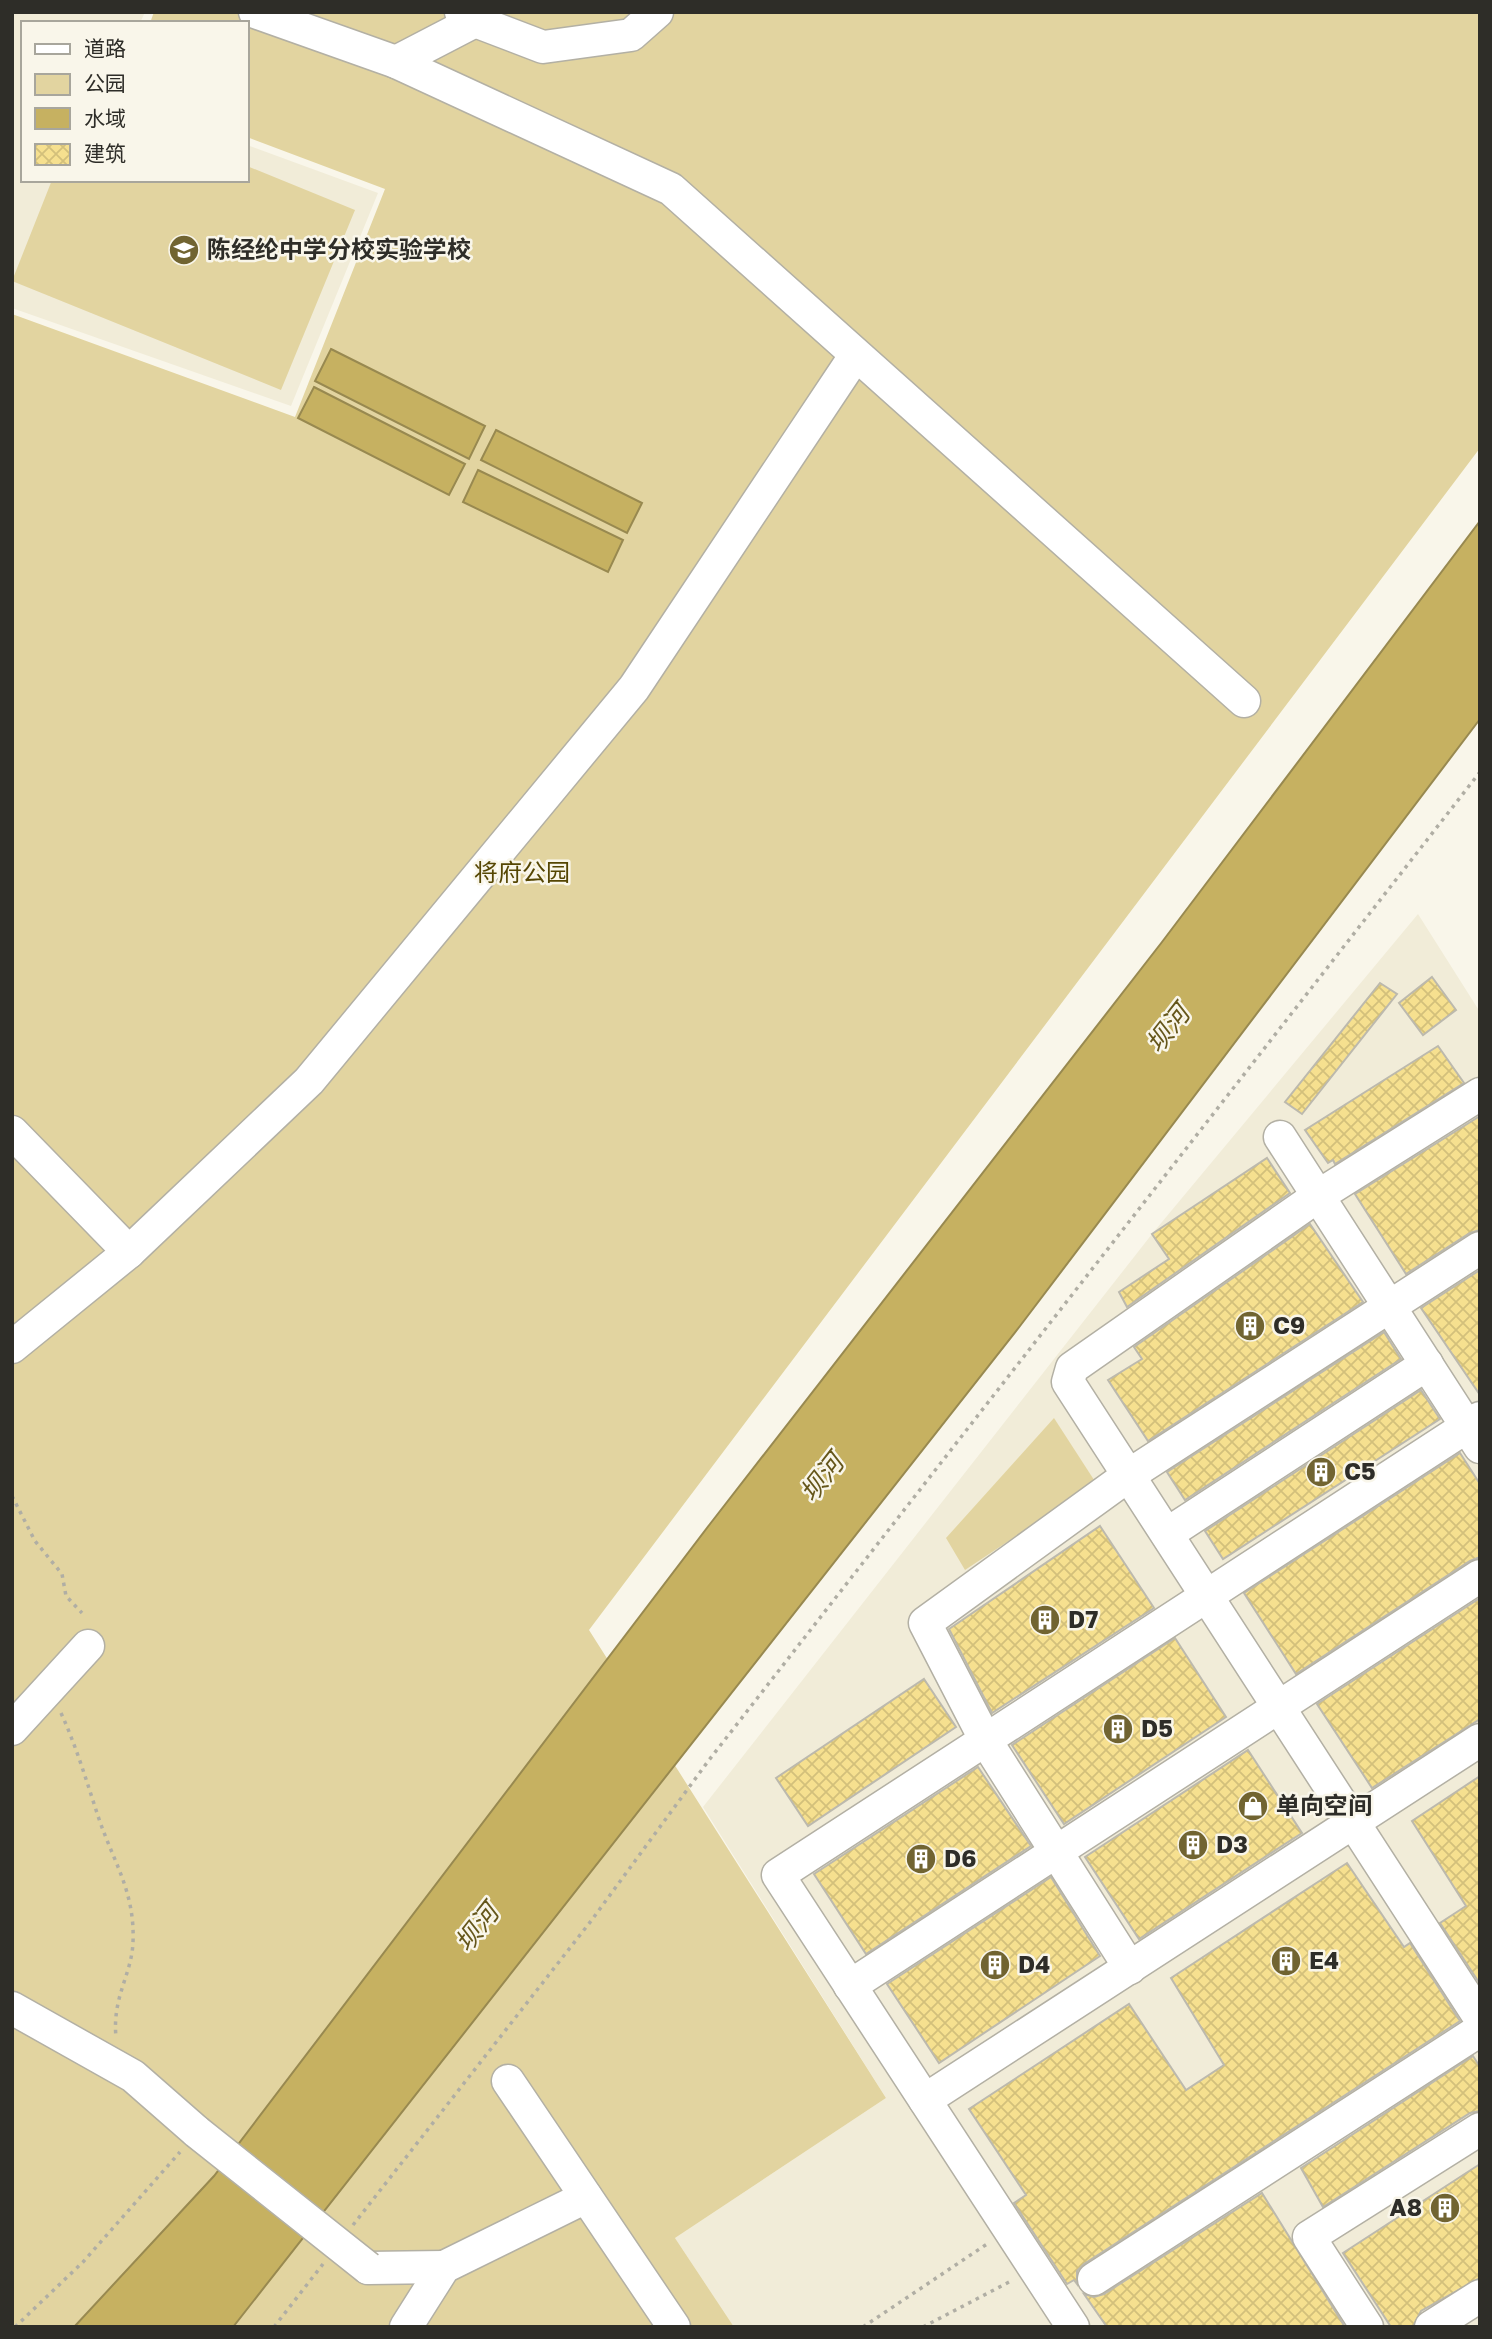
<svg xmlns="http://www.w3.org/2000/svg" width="1492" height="2339" viewBox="0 0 1492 2339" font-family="'Golos Text','Noto Sans SC',sans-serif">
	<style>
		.built { fill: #f1ecd8 }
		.green { fill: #e2d4a0 }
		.water { fill: #c6b161; stroke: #988950; stroke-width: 2 }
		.building { fill: url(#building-cross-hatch); stroke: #bcb9ad; stroke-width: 2 }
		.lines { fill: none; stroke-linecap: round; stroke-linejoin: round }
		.minor-casing { stroke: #b3b0a4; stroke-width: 35 }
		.path { stroke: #b0aea4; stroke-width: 3.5; stroke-dasharray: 3.5 5; stroke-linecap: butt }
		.minor { stroke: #fff; stroke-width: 32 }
		.minor-bridge-casing { stroke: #b3b0a4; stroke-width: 35; stroke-linecap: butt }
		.minor-bridge { stroke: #fff; stroke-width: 32 }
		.labels { text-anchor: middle; stroke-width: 5; stroke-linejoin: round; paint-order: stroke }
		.poi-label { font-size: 24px; font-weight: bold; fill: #2e2d28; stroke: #f9f6ea; text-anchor: start }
		.park-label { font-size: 24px; fill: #554603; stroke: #f9f6ea }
		.water-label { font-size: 26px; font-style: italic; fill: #65561a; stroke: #f9f6ea }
	</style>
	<defs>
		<pattern id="building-cross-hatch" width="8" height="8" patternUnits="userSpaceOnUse" patternTransform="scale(1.75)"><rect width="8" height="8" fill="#f6e08f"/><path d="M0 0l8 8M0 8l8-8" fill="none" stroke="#d3c07b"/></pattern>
	</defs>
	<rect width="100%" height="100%" fill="#f9f6ea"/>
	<g class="built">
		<path d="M12,12H145L140,23H23V180H247V145L378,193L291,406L12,308Z"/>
		<path d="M1418,914L1480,1012V2327H734L675,2238L886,2098L703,1807L1152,1234Z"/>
	</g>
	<g class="green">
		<path d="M154,12H1480V448L589,1630L886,2098L675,2238L734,2327H12V314L295,417L385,189L247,137V23H150Z"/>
		<path d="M247,166L355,210L281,390L12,281L52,180H247Z"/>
		<path d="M1054,1418L1096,1483L965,1570L946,1538Z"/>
	</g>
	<g class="water">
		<path d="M331,349L485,426L469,459L315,381Z"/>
		<path d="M314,387L465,464L449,495L298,418Z"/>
		<path d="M496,430L642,503L627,533L481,460Z"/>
		<path d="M478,470L623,540L608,572L463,502Z"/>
		<path d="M1480,521V719L1020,1326L233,2327H74L214,2176L710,1524L1162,942Z"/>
	</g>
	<g class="building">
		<path d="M1432,977L1456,1010L1423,1035L1399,1003Z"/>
		<path d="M1380,983L1397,994L1302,1114L1285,1102Z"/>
		<path d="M1438,1046L1464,1083L1335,1164L1333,1160L1328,1163L1305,1130Z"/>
		<path d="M1480,1116V1230L1470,1233L1406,1274L1355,1194Z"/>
		<path d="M1267,1158L1290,1193L1127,1307L1119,1292L1169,1259L1152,1234Z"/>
		<path d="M1310,1224L1363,1302L1148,1441L1108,1380L1142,1359L1134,1347Z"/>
		<path d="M1480,1270V1395L1421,1308Z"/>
		<path d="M1384,1332L1401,1359L1185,1500L1167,1472Z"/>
		<path d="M1421,1390L1440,1419L1223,1559L1205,1531Z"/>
		<path d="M1460,1453L1480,1484V1557L1470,1561L1296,1674L1244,1593Z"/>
		<path d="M1100,1526L1154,1608L992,1713L949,1629Z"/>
		<path d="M1480,1598V1719L1372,1788L1317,1704Z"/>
		<path d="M1175,1638L1226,1717L1064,1824L1012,1745Z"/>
		<path d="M924,1679L956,1727L808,1826L776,1778Z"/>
		<path d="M1248,1750L1302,1833L1139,1939L1085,1857Z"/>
		<path d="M978,1767L1031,1846L866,1954L814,1874Z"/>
		<path d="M1480,1776V1984L1440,1923L1466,1906L1412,1821Z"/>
		<path d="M1347,1863L1404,1947L1410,1943L1460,2021L1084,2264L1077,2271V2284L1074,2280L1067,2284L1014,2203L1026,2195L969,2109L1129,2004L1186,2090L1224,2065L1171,1978Z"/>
		<path d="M1051,1877L1100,1956L939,2063L887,1984Z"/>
		<path d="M1473,2056L1480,2067V2111L1470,2113L1323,2207L1301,2168Z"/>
		<path d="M1480,2164V2278L1421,2311L1413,2327H1391L1343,2253Z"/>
		<path d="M1262,2193L1345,2327H1107L1084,2294L1094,2297L1104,2294Z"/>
	</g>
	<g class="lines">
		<g class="minor-casing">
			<g id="minor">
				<path d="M255,12L396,62L671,189L1244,701"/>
				<path d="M461,12L475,21L543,47L631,35L657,12"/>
				<path d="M396,62L475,21"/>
				<path d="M1480,1094L1318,1196L1072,1368L1068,1382L1480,2018"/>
				<path d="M12,1132L129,1252"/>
				<path d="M1280,1137L1480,1447"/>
				<path d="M12,1347L129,1252L309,1081L634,688L855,356"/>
				<path d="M1167,1534L1427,1364"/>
				<path d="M12,1729L88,1646"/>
				<path d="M1130,1968L986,1741L925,1623L1129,1475L1480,1248"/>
				<path d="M850,1986L1480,1576"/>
				<path d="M12,2008L133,2076L197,2132"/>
				<path d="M508,2081L674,2327"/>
				<path d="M925,2100L1480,1740"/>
				<path d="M368,2268L444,2267"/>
				<path d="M1094,2279L1480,2030"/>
				<path d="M406,2327L444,2267L586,2197"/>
				<path d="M1073,2327L778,1875L1480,1418"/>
				<path d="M1367,2327L1309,2237L1480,2129"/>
				<path d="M1431,2327L1480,2296"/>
			</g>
		</g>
		<g class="path">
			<path d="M12,1496L35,1541L62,1574L66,1596L82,1613"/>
			<path d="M61,1713C77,1748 87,1783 99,1819C114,1863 135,1892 133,1942C132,1974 112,1997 116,2037"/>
			<path d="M353,2225L591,1921L709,1760L1480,772"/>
			<path d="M15,2327L83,2262L180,2152"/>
			<path d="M274,2327L323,2264"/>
			<path d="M863,2327L987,2244"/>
			<path d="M923,2327L1011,2281"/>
		</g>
		<use href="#minor" class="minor"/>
		<g class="minor-bridge-casing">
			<path id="minor-bridge" d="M197,2132L368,2268"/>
		</g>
		<use href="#minor-bridge" class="minor-bridge"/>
	</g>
	<defs>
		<g id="school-disc" transform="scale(1.575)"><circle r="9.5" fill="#716431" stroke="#f9f6ea"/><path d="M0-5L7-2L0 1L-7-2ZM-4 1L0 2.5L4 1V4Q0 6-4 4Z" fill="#fff"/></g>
		<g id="building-disc" transform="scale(1.575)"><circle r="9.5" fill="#716431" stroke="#f9f6ea"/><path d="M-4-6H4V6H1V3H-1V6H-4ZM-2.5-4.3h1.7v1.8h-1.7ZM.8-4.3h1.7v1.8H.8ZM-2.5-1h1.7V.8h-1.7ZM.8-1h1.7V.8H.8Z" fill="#fff"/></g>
		<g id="shop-disc" transform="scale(1.575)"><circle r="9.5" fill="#716431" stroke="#f9f6ea"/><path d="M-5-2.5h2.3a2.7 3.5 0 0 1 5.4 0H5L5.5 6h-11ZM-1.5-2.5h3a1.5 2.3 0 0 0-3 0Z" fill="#fff"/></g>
	</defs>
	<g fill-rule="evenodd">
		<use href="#school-disc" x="184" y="250"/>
		<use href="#building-disc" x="1250" y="1326"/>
		<use href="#building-disc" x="1321" y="1472"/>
		<use href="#building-disc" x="1045" y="1620"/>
		<use href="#building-disc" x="1118" y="1729"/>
		<use href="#shop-disc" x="1253" y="1806"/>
		<use href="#building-disc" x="1193" y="1845"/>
		<use href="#building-disc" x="921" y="1859"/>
		<use href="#building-disc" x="1286" y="1961"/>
		<use href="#building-disc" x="995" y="1965"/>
		<use href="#building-disc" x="1445" y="2208"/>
	</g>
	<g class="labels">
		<g class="poi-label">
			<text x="207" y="258">陈经纶中学分校实验学校</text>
			<text x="1273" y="1334">C9</text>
			<text x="1344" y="1480">C5</text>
			<text x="1068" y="1628">D7</text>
			<text x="1141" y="1737">D5</text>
			<text x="1276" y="1814">单向空间</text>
			<text x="1216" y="1853">D3</text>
			<text x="944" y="1867">D6</text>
			<text x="1309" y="1969">E4</text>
			<text x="1018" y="1973">D4</text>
			<text x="1422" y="2216" text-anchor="end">A8</text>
		</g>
		<g class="park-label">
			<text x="522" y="881">将府公园</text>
		</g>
		<g class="water-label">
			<text transform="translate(1168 1029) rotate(-52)" y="9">坝河</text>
			<text transform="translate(822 1478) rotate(-52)" y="9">坝河</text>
			<text transform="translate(477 1928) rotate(-52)" y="9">坝河</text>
		</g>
	</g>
	<rect width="1492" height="2339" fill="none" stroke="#2e2d28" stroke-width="28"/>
	<rect x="21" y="21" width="228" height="161" fill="#f9f6ea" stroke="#a8a69c" stroke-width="2"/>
	<rect x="35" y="44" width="35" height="10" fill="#ffffff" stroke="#a8a69c" stroke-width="2"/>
	<text x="84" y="56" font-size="21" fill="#2e2d28">道路</text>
	<rect x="35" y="74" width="35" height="21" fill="#e2d4a0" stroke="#a8a69c" stroke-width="2"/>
	<text x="84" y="91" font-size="21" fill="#2e2d28">公园</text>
	<rect x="35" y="108" width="35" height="21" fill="#c6b161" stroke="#a8a69c" stroke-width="2"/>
	<text x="84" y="126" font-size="21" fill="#2e2d28">水域</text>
	<rect x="35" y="144" width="35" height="21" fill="url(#building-cross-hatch)" stroke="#a8a69c" stroke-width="2"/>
	<text x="84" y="161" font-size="21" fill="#2e2d28">建筑</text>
</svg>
